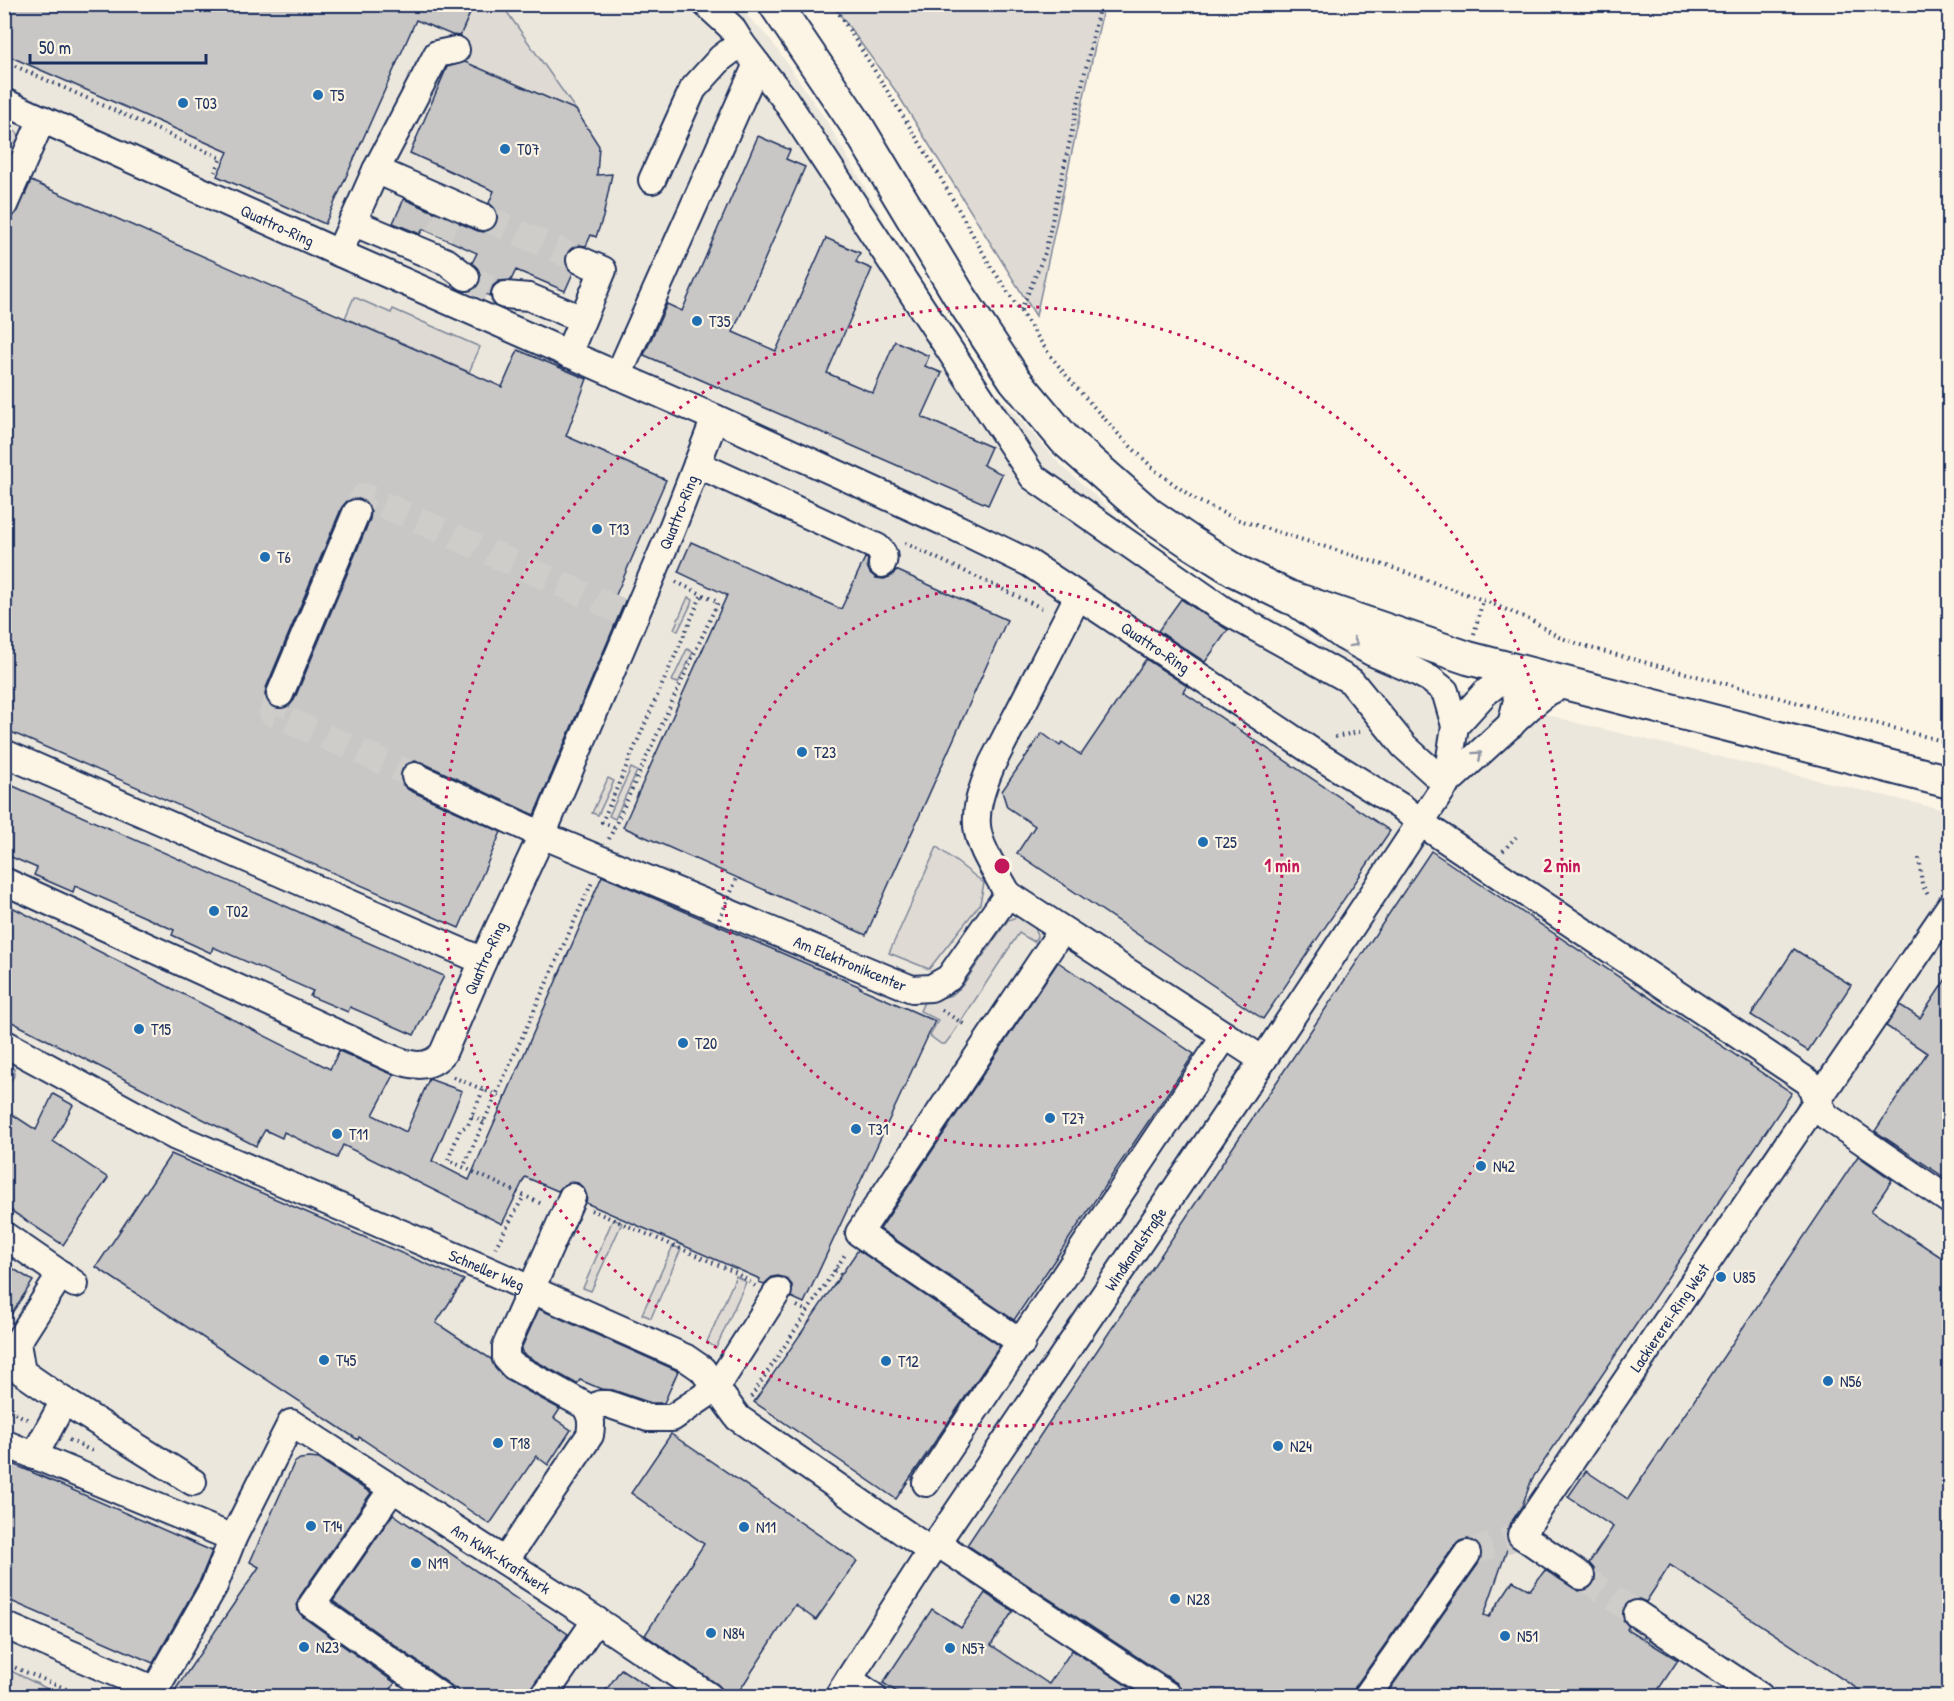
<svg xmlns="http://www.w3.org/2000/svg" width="1954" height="1701" viewBox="0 0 1954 1701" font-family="'Patrick Hand',sans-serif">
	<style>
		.built { fill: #ece7dc }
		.green { fill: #dfdbd4; stroke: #7d8599; stroke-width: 1.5 }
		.building { fill: #c8c7c6; stroke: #1b2f5e; stroke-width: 1.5; fill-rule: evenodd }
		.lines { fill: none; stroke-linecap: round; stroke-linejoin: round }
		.minor-tunnel { stroke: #cfcdca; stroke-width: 26; stroke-dasharray: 26 13; stroke-linecap: butt }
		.minor-casing { stroke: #1b2f5e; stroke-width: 30 }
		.major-casing { stroke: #1b2f5e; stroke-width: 36 }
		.path { stroke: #1b2f5e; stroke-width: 4; stroke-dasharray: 1.5 4.5; stroke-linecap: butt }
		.minor { stroke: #fcf5e5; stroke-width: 26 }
		.major { stroke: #fcf5e5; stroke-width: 32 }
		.path-bridge { stroke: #1b2f5e; stroke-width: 4; stroke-dasharray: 1.5 4.5; stroke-linecap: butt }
		.oneway { stroke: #8c92a2 }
		.ring { fill: none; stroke: #c2185b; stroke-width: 3; stroke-dasharray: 3 6 }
		.poi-dot { fill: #1f6fb2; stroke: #fcf5e5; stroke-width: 2 }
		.labels { text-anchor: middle; stroke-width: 4.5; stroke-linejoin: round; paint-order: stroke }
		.poi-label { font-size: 16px; fill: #1b2f5e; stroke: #fcf5e5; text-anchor: start }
		.street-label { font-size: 16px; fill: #1b2f5e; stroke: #fcf5e5 }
		.centre { fill: #c2185b; stroke: #fcf5e5; stroke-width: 3 }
		.ring-label { font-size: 18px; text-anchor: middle; font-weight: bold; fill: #c2185b; stroke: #fcf5e5; stroke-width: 4.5; stroke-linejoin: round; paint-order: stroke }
	</style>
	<rect width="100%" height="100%" fill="#fcf5e5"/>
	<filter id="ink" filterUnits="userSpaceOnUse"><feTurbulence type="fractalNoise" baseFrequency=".0167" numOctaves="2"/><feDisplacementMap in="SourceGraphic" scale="12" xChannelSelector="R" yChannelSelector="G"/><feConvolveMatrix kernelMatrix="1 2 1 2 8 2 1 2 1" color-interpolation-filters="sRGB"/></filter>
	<g filter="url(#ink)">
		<path class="built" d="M5,5H737L771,40L826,120L895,239L984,379L1059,463L1124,522L1201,579L1317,642L1414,676L1577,723L1949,811V1696H5Z"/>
		<g class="green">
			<path d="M474,5H502L576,110L455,58L459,38Z"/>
			<path d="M833,5H1104L1036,316L895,90Z"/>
			<path d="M5,125C17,130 22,134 18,148L5,146Z"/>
			<path d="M354,297L391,313L393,309L480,347L469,372L345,318Z"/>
			<path d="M688,597L693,600L678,631L674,629Z"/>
			<path d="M687,649L693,652L678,683L672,681Z"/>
			<path d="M631,768L637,771L615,819L609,816Z"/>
			<path d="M608,778L614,781L598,815L592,813Z"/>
			<path d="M937,847L984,883L980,904L929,969L889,953Z"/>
			<path d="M1019,916C1029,919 1037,926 1037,937L1034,942L1019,933L952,1035L945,1044H941L930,1036L938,1020L920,1011L924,1002L952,995L962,986L1008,920Z"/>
			<path d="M10,1066L14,1069V1076L5,1090V1069Z"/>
			<path d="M613,1219L622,1223L591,1291L583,1288Z"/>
			<path d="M673,1246L681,1249L651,1318L642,1314Z"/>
			<path d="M736,1276L746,1282L716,1348L707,1342Z"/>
			<path d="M5,1668L62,1696H5Z"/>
		</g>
		<g class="building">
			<path d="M4,4H474L460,36L452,35L416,20L325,224L217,176L228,152L4,54Z"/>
			<path d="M465,62L576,110L599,146L597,175L612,174L603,217L596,237L591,235L586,246L579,245L572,248L566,255L565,262L568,268L573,273L565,291L516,270L511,280L499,281L493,286L490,296L474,289L478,286L481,279L480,271L472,263L477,253L423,229L420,234L393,223L404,199L478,231L484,232L491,229L497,222L498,215L495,209L489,203L494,191L410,153L447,67Z"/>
			<path d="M758,136L790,150L786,159L805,167L733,332L776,351L826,238L860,253L856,262L872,269L827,373L873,393L895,341L929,356L925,366L942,373L922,417L991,447L983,465L1002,474L988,505L644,355L667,304L682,311Z"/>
			<path d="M31,181L502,387L518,350L587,379L566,436L666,480L615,597L625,601L534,815L421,762L414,761L407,763L401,770L400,777L402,784L409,790L501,832L459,928L4,729V232L11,218L18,211ZM354,498L361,499L368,504L371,511L370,519L294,700L289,706L281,709L275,708L268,703L265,695L266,688L342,507L347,501Z"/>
			<path d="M691,542L841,609L865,558L868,559L867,566L870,573L876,578L884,579L892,576L896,570L1007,620L866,935L623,827L727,595L678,572Z"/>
			<path d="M1181,599L1228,630L1205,662L1158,631Z"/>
			<path d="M1146,659L1187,686L1183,692L1390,831L1263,1019L1017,853L1035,826L1007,807L1002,791L1042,733L1060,746L1062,742L1081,755Z"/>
			<path d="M4,782L444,976L414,1035L350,1007L348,1012L310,996L313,991L213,947L211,953L172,935L174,930L75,886L73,892L34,875L37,868L4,854Z"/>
			<path d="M1431,851L1792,1093L1532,1479L1522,1506L1508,1527L1506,1534L1509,1544L1484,1615L1489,1617L1513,1581L1530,1590L1545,1570L1579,1591L1587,1590L1593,1585L1596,1578L1595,1570L1589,1563L1613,1527L1568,1497L1586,1471L1628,1499L1858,1156L1892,1180L1871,1211L1950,1263V1696H1868L1670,1565L1646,1602L1639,1599L1631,1600L1625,1605L1622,1612L1623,1620L1629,1626L1627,1629L1678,1660L1654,1696H1385L1479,1563L1482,1555L1480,1547L1475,1541L1468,1539L1460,1541L1455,1545L1355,1687L1352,1696H1184L1182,1689L1177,1683L967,1545Z"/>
			<path d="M602,876L861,987L860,988L935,1021L804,1303L791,1297L792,1285L786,1278L778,1276L772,1277L764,1284L759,1282L760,1279L586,1203L587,1196L584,1189L578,1183L570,1182L564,1185L558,1191L525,1177L502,1224L343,1145L337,1158L284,1132L282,1138L265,1130L256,1146L4,1018V903L330,1069L339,1051L394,1075L373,1115L406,1132L429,1079L462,1091L432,1161L469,1180Z"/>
			<path d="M1794,949L1851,985L1808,1051L1751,1015Z"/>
			<path d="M1058,962L1194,1054L1014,1320L880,1229Z"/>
			<path d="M1950,973V1181L1875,1131L1927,1053L1886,1026L1900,1005L1920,1018Z"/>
			<path d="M53,1094L73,1105L53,1141L108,1178L63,1245L4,1206V1109L36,1130Z"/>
			<path d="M171,1154L464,1280L436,1323L491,1359L495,1368L505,1379L560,1409L554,1418L571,1430L548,1465L536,1456L490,1524L359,1437L358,1440L96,1267Z"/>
			<path d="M858,1250L1000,1346L896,1499L754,1402Z"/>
			<path d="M4,1263L33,1281L4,1325Z"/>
			<path d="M539,1309L678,1371L664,1403H651L613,1390L601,1389L580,1380L577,1384L523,1354L521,1349Z"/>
			<path d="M671,1434L857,1561L816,1620L795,1605L736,1696L723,1690L717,1684L645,1635L704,1544L631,1493Z"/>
			<path d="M309,1458L319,1459L371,1493L300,1596L297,1603L298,1611L303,1617L395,1683L386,1696H171L259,1567L250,1562L294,1463L300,1459Z"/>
			<path d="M4,1460L212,1551L200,1580L153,1663L4,1598Z"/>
			<path d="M393,1514L568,1634L526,1696H466L333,1601Z"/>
			<path d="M985,1593L1013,1611L991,1645L1049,1684L1072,1650L1143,1696H903L883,1683L932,1609L961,1628Z"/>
			<path d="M621,1669L662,1696H602Z"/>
		</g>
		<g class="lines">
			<g class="minor-tunnel">
				<path d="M483,217L580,260"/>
				<path d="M439,236L450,210"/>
				<path d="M466,277L505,295"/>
				<path d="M356,513L364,496L623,612"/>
				<path d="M280,694L272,713L415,776"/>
				<path d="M1467,1554L1521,1535"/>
				<path d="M1581,1576L1637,1614"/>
			</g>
			<g class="minor-casing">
				<g id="minor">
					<path d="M706,4L731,27L741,43"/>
					<path d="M757,64L784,98L1033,477L1222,609L1351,681L1404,746L1446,784"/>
					<path id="s1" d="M4,102L339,253L715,418L957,528L1029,563L1319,756L1403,808L1421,823L1810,1083L1816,1100L1826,1116L1950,1201"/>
					<path d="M376,170L483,217"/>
					<path d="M4,205L42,119"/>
					<path d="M352,222L447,262L466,277"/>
					<path d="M339,253L376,170L437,54L456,50"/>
					<path d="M505,295L529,297L582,319"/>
					<path d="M568,354L603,270L580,260"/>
					<path d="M618,376L757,64L741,43L721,58L693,89L652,180"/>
					<path d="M697,464L877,547C883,552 886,556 882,564"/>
					<path d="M1300,606L1344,637L1371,652L1413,670L1430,679L1445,691L1455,726L1446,784"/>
					<path d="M280,694L356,513"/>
					<path d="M1455,726L1485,693L1513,671L1517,700L1511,725"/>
					<path d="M4,753L483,961"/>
					<path id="s2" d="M415,776L542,835L912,989L931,988L949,978L1008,894L1263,1060"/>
					<path id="s3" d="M4,881L391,1058C409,1065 428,1071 443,1053L483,961L542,835L671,531L715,418"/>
					<path d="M1008,894C976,837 965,828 992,764L1078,596"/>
					<path id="s4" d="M4,1043L176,1137L483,1268L686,1358L702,1369L738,1418L931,1551"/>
					<path d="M4,1235L75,1284"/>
					<path d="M61,1274L17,1343L22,1372L64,1401L193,1482"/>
					<path d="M1022,1343L859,1233L1062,930"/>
					<path d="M589,1412L600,1404H608L648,1418H672L716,1388L778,1291"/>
					<path id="s5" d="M4,1443L233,1538L291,1423L596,1620L709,1696"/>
					<path d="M34,1456L64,1401"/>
					<path d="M926,1483L1225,1036"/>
					<path d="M393,1488L312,1605L440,1696"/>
					<path d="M937,1543L1169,1696"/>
					<path d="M505,1561L590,1435C592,1423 592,1415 584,1405L513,1366L506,1358V1346L572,1197"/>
					<path id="s6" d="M1581,1576L1521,1535L1950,906"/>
					<path d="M1637,1614L1760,1696"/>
					<path d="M4,1625L155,1690L214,1586L233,1538"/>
					<path d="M849,1679L873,1696"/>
					<path d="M544,1696L596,1620"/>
					<path id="s7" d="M838,1696L931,1551L1263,1060L1446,784L1533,704L1548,692L1564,684"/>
					<path d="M1367,1696L1467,1554"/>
				</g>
			</g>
			<g class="major-casing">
				<path id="major" d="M775,4L856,124L959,295L1015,380L1065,440L1149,514L1190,542L1236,571L1289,597L1468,658L1950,782"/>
			</g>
			<g class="path">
				<path d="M833,4L931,161L990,265L1049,354L1074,385L1122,438L1156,471L1196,500L1236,519L1390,567L1483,600L1531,620L1559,637L1587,647L1950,743"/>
				<path d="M4,61L221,158L215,172"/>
				<path d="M1021,310L1045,253L1100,4"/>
				<path d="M905,543L1044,609"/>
				<path d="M1474,634L1483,600"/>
				<path d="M1335,737L1363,731"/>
				<path d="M614,827L602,822L702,594"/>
				<path d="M609,839L718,602L676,582"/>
				<path d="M1503,851L1516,837"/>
				<path d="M1919,858L1922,884L1928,895"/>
				<path d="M942,1010L965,1025"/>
				<path d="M453,1077L496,1095L464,1166"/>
				<path d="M483,1090L468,1125L460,1130L448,1160L544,1205"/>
				<path d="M505,1098L496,1095L592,882"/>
				<path d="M472,1116L484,1122"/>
				<path d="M591,1210L737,1273L755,1286"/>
				<path d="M495,1248L524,1196"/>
				<path d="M835,1269L841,1274"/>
				<path d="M797,1306L807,1311"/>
				<path d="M751,1397L846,1253"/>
				<path d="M4,1408L27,1419"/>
				<path d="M69,1440L92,1451"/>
				<path d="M4,1663L83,1696"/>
			</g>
			<use href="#minor" class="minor"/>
			<use href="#major" class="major"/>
			<path class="path-bridge" d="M717,925L737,878"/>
		</g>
		<defs><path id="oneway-chevron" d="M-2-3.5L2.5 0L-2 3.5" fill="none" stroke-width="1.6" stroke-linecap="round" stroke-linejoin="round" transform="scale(1.5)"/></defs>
		<g class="oneway">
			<use href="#oneway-chevron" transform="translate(1354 643) rotate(29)"/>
			<use href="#oneway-chevron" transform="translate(1478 755) rotate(-42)"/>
		</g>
	</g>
	<g class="ring">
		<circle cx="1002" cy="866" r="280"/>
		<circle cx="1002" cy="866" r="560"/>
	</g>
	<g class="poi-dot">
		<circle cx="318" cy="95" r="6"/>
		<circle cx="183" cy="103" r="6"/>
		<circle cx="505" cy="149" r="6"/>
		<circle cx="697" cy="321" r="6"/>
		<circle cx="597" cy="529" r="6"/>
		<circle cx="265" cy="557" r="6"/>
		<circle cx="802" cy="752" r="6"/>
		<circle cx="1203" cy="842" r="6"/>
		<circle cx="214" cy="911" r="6"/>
		<circle cx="139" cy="1029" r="6"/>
		<circle cx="683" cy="1043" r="6"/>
		<circle cx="1050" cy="1118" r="6"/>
		<circle cx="856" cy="1129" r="6"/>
		<circle cx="337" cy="1134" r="6"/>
		<circle cx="1481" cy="1166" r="6"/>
		<circle cx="1721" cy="1277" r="6"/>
		<circle cx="324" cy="1360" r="6"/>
		<circle cx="886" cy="1361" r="6"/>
		<circle cx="1828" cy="1381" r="6"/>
		<circle cx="498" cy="1443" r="6"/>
		<circle cx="1278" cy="1446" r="6"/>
		<circle cx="311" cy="1526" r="6"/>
		<circle cx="744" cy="1527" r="6"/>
		<circle cx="416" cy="1563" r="6"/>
		<circle cx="1175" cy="1599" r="6"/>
		<circle cx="711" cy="1633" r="6"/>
		<circle cx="1505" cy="1636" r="6"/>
		<circle cx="304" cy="1647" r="6"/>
		<circle cx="950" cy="1648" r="6"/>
	</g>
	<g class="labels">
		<g class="poi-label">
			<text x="330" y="101">T5</text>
			<text x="195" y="109">T03</text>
			<text x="517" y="155">T07</text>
			<text x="709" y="327">T35</text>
			<text x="609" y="535">T13</text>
			<text x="277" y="563">T6</text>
			<text x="814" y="758">T23</text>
			<text x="1215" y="848">T25</text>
			<text x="226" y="917">T02</text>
			<text x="151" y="1035">T15</text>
			<text x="695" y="1049">T20</text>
			<text x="1062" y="1124">T27</text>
			<text x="868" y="1135">T31</text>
			<text x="349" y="1140">T11</text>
			<text x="1493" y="1172">N42</text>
			<text x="1733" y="1283">U85</text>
			<text x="336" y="1366">T45</text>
			<text x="898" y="1367">T12</text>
			<text x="1840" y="1387">N56</text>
			<text x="510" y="1449">T18</text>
			<text x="1290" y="1452">N24</text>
			<text x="323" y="1532">T14</text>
			<text x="756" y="1533">N11</text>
			<text x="428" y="1569">N19</text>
			<text x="1187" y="1605">N28</text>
			<text x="723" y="1639">N84</text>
			<text x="1517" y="1642">N51</text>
			<text x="316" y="1653">N23</text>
			<text x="962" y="1654">N57</text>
		</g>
		<g class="street-label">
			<text dy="6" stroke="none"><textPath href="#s1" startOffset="300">Quattro-Ring</textPath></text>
			<text dy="6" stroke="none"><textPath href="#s3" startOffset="1072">Quattro-Ring</textPath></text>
			<text dy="6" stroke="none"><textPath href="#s1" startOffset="1276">Quattro-Ring</textPath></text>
			<text dy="6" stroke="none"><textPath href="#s3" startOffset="586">Quattro-Ring</textPath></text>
			<text dy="6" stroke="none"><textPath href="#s2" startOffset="474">Am Elektronikcenter</textPath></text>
			<text dy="6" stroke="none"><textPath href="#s7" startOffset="537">Windkanalstraße</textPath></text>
			<text dy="6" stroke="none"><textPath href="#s4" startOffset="534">Schneller Weg</textPath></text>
			<text dy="6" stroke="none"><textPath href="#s6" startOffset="336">Lackiererei-Ring West</textPath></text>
			<text dy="6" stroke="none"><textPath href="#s5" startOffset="627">Am KWK-Kraftwerk</textPath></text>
		</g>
	</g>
	<circle cx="1002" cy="866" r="9" class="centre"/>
	<g class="ring-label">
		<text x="1282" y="872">1 min</text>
		<text x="1562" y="872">2 min</text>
	</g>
	<rect width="1954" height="1701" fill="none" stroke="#fcf5e5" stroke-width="24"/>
	<rect x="12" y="12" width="1930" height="1677" fill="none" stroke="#1b2f5e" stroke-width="2" filter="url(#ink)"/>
	<path d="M30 54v9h176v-9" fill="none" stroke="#1b2f5e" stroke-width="3"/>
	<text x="39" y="54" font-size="18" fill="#1b2f5e" stroke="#fcf5e5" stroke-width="4.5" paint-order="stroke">50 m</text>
</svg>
